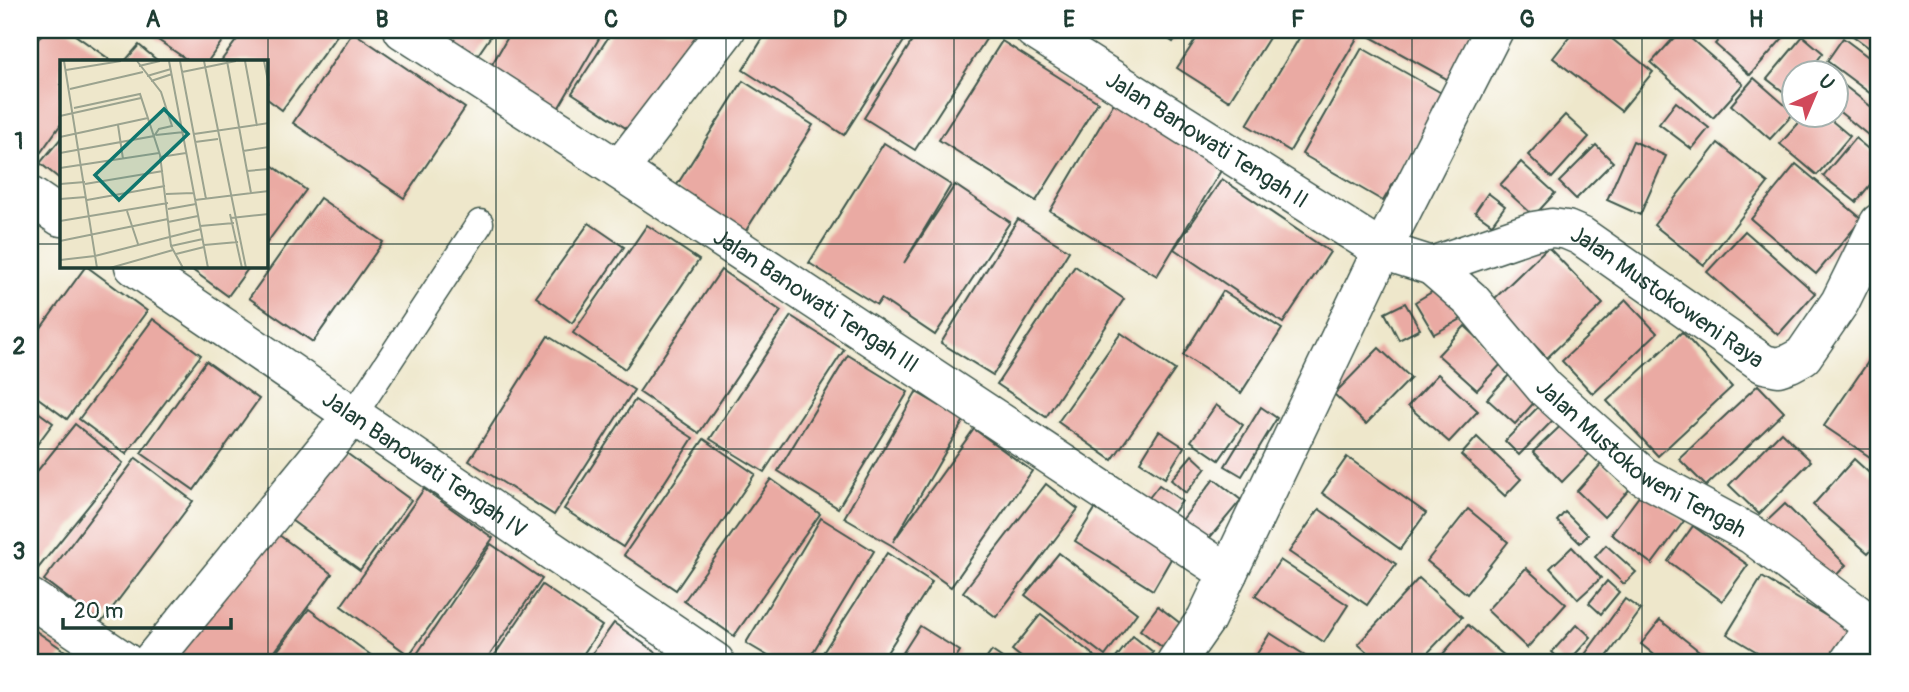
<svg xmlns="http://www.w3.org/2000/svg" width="1909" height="692" viewBox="0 0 1909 692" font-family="Pangolin,sans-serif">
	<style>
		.building { fill: #eaaaa3 }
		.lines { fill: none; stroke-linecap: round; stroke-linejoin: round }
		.lane-casing { stroke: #3e564b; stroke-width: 29 }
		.street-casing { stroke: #3e564b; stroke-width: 41 }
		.lane { stroke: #fff; stroke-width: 26 }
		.street { stroke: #fff; stroke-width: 38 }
		.grid { fill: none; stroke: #1f3d34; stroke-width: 2; stroke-opacity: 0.55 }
		.labels { text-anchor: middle; stroke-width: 5; stroke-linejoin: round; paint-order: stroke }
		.street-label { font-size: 23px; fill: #1f3d34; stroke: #fff }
		.inset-road { fill: none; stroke: #9ba38f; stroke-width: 2 }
		.view { fill: #0f766e; fill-opacity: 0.15; stroke: #0f766e; stroke-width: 3.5 }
		.inset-edge { fill: none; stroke: #1f3d34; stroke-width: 3.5 }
		.neatline { fill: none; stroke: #1f3d34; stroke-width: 2.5 }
		.grid-label { font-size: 23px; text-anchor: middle; font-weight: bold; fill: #1f3d34 }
	</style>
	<rect width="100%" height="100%" fill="#fff"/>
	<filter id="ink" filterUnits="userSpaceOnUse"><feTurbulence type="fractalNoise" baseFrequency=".0143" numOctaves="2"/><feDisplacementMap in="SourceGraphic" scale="14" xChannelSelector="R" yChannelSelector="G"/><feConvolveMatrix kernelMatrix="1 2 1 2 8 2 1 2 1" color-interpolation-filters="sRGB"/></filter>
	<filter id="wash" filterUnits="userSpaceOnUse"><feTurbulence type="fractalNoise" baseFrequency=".00686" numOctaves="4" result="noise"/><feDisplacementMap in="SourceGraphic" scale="28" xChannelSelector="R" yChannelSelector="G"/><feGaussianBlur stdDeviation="1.57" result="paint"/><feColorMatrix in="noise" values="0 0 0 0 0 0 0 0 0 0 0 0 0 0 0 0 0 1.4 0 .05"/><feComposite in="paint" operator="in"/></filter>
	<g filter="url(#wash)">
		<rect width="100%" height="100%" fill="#eee7cb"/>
		<g id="blocks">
			<g class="building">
				<path d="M45,30H68L109,59L107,61H61V124L41,152L30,144V50Z"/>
				<path d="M160,30H230L208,61H189L155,38Z"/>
				<path d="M244,30H338L340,31L282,110L266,98V61H221Z"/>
				<path d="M433,30H495L475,59Z"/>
				<path d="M512,30H604L555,114L487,73Z"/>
				<path d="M613,30H702L635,134L572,93Z"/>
				<path d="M768,30H911L844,135L743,70Z"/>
				<path d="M919,30H979L988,36L915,150L864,118Z"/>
				<path d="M1155,30H1181L1173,42Z"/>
				<path d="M1202,30H1274L1229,101L1177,68Z"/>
				<path d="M1304,30H1355L1360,33L1290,151L1247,125Z"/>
				<path d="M1358,30H1480L1452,82Z"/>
				<path d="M1575,30H1601L1653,72L1621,111L1553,58Z"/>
				<path d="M1681,30L1743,84L1713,118L1651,63Z"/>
				<path d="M1727,30H1790L1750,75L1715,44Z"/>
				<path d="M1845,30H1879V55Z"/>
				<path d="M353,32L465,108L404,198L293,123Z"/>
				<path d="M1803,36L1823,53L1807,74H1794V90L1789,96L1767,79Z"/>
				<path d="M1843,38L1879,65V100L1827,61Z"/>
				<path d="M1002,41L1098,102L1036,201L939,140Z"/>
				<path d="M139,45L158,61H125Z"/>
				<path d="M1362,48L1445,95L1383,201L1302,154Z"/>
				<path d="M1754,78L1794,113L1770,139L1731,105Z"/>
				<path d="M1836,79L1879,113V144L1836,109Z"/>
				<path d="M743,81L813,125L745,232L675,188Z"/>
				<path d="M1119,94L1228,159L1157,276L1050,211Z"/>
				<path d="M1676,102L1709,128L1692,149L1659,124Z"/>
				<path d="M1565,115L1589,137L1552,178L1528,155Z"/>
				<path d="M1805,116H1826L1850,136L1817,175L1780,144Z"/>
				<path d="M61,138V180L40,163Z"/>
				<path d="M1855,138L1879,158V174L1856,202L1823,176Z"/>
				<path d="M1633,141L1666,156L1640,215L1607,200Z"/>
				<path d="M884,143L951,185L904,263L955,185L1010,222L935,335L881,299L877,305L809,263Z"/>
				<path d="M1718,143L1768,183L1704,265L1654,225Z"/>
				<path d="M1596,145L1613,162L1576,199L1559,182Z"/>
				<path d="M266,161L306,190L266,244Z"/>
				<path d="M1521,162L1555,193L1534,216L1500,185Z"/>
				<path d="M1796,164L1862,219L1816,274L1751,219Z"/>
				<path d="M1222,179L1330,252L1283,323L1174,249Z"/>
				<path d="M1488,193L1505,206L1492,224L1475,212Z"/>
				<path d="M320,198L383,242L313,342L249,298Z"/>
				<path d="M1018,219L1069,251L993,375L941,343Z"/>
				<path d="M589,223L624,247L572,323L536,297Z"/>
				<path d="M647,225L699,260L625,369L573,333Z"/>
				<path d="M1745,231L1815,293L1778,335L1707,272Z"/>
				<path d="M1548,247L1603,304L1547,358L1492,301Z"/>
				<path d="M86,266L147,311L67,419L30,392V343Z"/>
				<path d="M187,266H250L228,296Z"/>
				<path d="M1075,266L1124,299L1046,417L997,384Z"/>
				<path d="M721,270L781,311L699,433L639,392Z"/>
				<path d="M1442,286L1461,319L1434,334L1415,302Z"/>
				<path d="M1223,291L1282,329L1241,393L1183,355Z"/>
				<path d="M1626,300L1657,333L1593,394L1562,361Z"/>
				<path d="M1405,303L1420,329L1399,340L1385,313Z"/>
				<path d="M791,316L844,350L764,472L710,439Z"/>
				<path d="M153,319L201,355L126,454L79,419Z"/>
				<path d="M1465,326L1503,362L1477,390L1438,355Z"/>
				<path d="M1682,332L1732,387L1658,456L1607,401Z"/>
				<path d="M1121,333L1175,370L1112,460L1058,422Z"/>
				<path d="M548,336L634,390L554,515L469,461Z"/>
				<path d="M1879,346V463L1824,426Z"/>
				<path d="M1379,348L1411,378L1366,424L1334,394Z"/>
				<path d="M848,355L908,392L838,508L778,471Z"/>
				<path d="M206,361L259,399L194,490L141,453Z"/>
				<path d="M1438,374L1478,411L1449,442L1408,406Z"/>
				<path d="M1510,374L1538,398L1515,424L1487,399Z"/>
				<path d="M1758,385L1784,412L1706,486L1679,459Z"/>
				<path d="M916,392L964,420L893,542L974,429L1032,471L951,587L891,545L844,518Z"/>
				<path d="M635,400L693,438L623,547L564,509Z"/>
				<path d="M1216,405L1243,425L1219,460L1191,441Z"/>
				<path d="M30,406L53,423L30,454Z"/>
				<path d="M1539,406L1553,420L1519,455L1505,441Z"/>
				<path d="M1261,407L1277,418L1242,476L1225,466Z"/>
				<path d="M1570,417L1598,445L1562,482L1533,452Z"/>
				<path d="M75,424L123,463L32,576L30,575V480Z"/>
				<path d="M1159,431L1184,447L1165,478L1140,462Z"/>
				<path d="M1781,432L1811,461L1759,514L1729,485Z"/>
				<path d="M1477,437L1521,479L1505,496L1461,455Z"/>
				<path d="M704,439L755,474L676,590L624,555Z"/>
				<path d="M334,444L411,500L360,570L284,515Z"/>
				<path d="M1192,455L1206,468L1186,493L1171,480Z"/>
				<path d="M1347,457L1426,513L1400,549L1322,493Z"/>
				<path d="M136,458L193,501L101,623L44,580Z"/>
				<path d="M1854,459L1879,482V541L1868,553L1813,505Z"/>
				<path d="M1602,463L1630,489L1604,517L1577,491Z"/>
				<path d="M771,479L820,514L734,636L684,601Z"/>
				<path d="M1214,479L1241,500L1207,541L1182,520Z"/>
				<path d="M1046,484L1078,509L996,617L963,592Z"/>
				<path d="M1159,485L1182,501L1168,521L1145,503Z"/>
				<path d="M424,489L493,538L409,655L341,606Z"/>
				<path d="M1643,491L1684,521L1652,564L1611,534Z"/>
				<path d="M1785,504L1846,565L1827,585L1765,523Z"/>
				<path d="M1095,509L1172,557L1153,590L1075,541Z"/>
				<path d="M1319,509L1396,564L1367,605L1289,552Z"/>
				<path d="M1468,509L1508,542L1467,594L1427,561Z"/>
				<path d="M1565,512L1588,535L1580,543L1557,521Z"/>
				<path d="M821,518L874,551L807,662H778L746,643Z"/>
				<path d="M264,524L332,574L267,662H163Z"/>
				<path d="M1693,526L1748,565L1722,601L1668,561Z"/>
				<path d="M491,544L542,579L485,662H429L417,654Z"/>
				<path d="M1606,545L1636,572L1624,584L1595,557Z"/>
				<path d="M1572,547L1601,578L1578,599L1550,568Z"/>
				<path d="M887,553L932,582L881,662H817Z"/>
				<path d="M1059,553L1137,613L1105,656L1025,595Z"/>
				<path d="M1280,560L1348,605L1324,642L1255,596Z"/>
				<path d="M1526,568L1566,604L1527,648L1487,610Z"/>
				<path d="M1762,577L1851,631L1832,662H1774L1727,634Z"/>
				<path d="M1419,578L1462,617L1419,662H1378L1358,644Z"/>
				<path d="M1607,581L1619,592L1601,614L1589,603Z"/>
				<path d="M542,585L602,626L578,662H490Z"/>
				<path d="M1625,599L1641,610L1603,662H1584L1581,660Z"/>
				<path d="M1158,606L1185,627L1167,651L1140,630Z"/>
				<path d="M309,609L380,662H269Z"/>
				<path d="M1041,614L1097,658L1094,662H1027L1012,650Z"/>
				<path d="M1660,620L1713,662H1663L1641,644Z"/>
				<path d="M614,623L661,656L657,662H586Z"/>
				<path d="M1577,624L1591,637L1568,662H1562L1552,652Z"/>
				<path d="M1468,625L1512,662H1436Z"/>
				<path d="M920,626L960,651L953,662H897Z"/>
				<path d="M30,627L65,651L57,662H30Z"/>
				<path d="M1270,633L1316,662H1252Z"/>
				<path d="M1133,636L1153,652L1145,662H1113Z"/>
				<path d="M992,651L1008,662H984Z"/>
			</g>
		</g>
	</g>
	<g filter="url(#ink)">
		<use href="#blocks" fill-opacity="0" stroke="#3e564b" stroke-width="2"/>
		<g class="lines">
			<g class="lane-casing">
				<path id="lane" d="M354,414L480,223"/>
			</g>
			<g class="street-casing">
				<g id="street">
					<path id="s1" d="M403,30L572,139L1228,573"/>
					<path id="s2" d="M1034,30L1382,250L1432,266L1534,231L1552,228L1567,230L1581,236L1764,364L1778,367L1790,363L1803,356L1840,302L1879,223"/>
					<path d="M619,170L726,30"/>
					<path d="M30,196L61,217"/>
					<path id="s3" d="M134,266L715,662"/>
					<path id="s4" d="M1432,266L1471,300L1545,388L1643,476L1752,535L1874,627"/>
					<path d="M30,598L125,662"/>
					<path d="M151,662L354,414"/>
					<path d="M1176,662L1206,619L1382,250L1494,30"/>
					<path d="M1849,662L1879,619"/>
				</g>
			</g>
			<use href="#lane" class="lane"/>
			<use href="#street" class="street"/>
		</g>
	</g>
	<path class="grid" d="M268,30V662M496,30V662M726,30V662M954,30V662M1184,30V662M1412,30V662M1642,30V662M30,244H61M266,244H1879M30,449H1879"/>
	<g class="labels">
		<g class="street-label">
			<text dy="8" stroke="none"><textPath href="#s2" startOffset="205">Jalan Banowati Tengah II</textPath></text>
			<text dy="8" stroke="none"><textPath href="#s2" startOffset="726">Jalan Mustokoweni Raya</textPath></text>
			<text dy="8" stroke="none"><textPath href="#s1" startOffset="494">Jalan Banowati Tengah III</textPath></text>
			<text dy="8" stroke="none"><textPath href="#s4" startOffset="287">Jalan Mustokoweni Tengah</textPath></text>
			<text dy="8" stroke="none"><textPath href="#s3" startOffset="352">Jalan Banowati Tengah IV</textPath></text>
		</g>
	</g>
	<g transform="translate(60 60)">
		<rect width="208" height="208" fill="#eee7cb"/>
		<path class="inset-road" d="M4,1L37,208M109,1L148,208M120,1L146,139M144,1L186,208M167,1L191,133M185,1L197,66M204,1L209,26M79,6L100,1M6,10L61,1M122,12L176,1M87,16L111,9M91,21L112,14M10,29L83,12M14,48L80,34L100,95L111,186L123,208M0,56L81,38M58,65L63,99M134,74L209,63M96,75L124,72M0,77L88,58M135,82L158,79M183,91L209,87M0,93L94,76L99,69L112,66L101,32L77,1M100,97L126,93M0,108L99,93M187,111L209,109M0,124L25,122M25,124L103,111M106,134L133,133M0,139L26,137M27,140L105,126M135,140L209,131M108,149L136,144M67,151L78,184M170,154L182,208M171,158L209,154M0,161L108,143M108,162L138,156M140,166L174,163M0,181L108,159M144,185L178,182M111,186L143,179M116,194L144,187M0,200L35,196L141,169M50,208L113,190"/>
		<path class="view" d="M104,49L128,74L59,140L35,115Z"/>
		<rect width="208" height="208" class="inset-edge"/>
	</g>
	<rect width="1909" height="692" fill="none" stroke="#fff" stroke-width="77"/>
	<g transform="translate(1815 94) rotate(44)"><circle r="33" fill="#ffffff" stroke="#a5b1ae" stroke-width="2"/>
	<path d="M0-5L12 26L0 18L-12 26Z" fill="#d1495b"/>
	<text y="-10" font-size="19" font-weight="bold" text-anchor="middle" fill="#1f3d34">U</text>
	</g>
	<path d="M63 618v10h168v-10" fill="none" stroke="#1f3d34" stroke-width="3.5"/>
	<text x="74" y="618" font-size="21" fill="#1f3d34" stroke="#ffffff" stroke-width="5" paint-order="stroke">20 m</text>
	<rect x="38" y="38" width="1832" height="616" class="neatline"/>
	<g class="grid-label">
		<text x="153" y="27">A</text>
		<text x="382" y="27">B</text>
		<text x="611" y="27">C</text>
		<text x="840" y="27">D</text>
		<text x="1069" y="27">E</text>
		<text x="1298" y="27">F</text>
		<text x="1527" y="27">G</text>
		<text x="1756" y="27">H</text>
		<text x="19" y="149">1</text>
		<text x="19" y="354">2</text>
		<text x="19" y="559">3</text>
	</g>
</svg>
